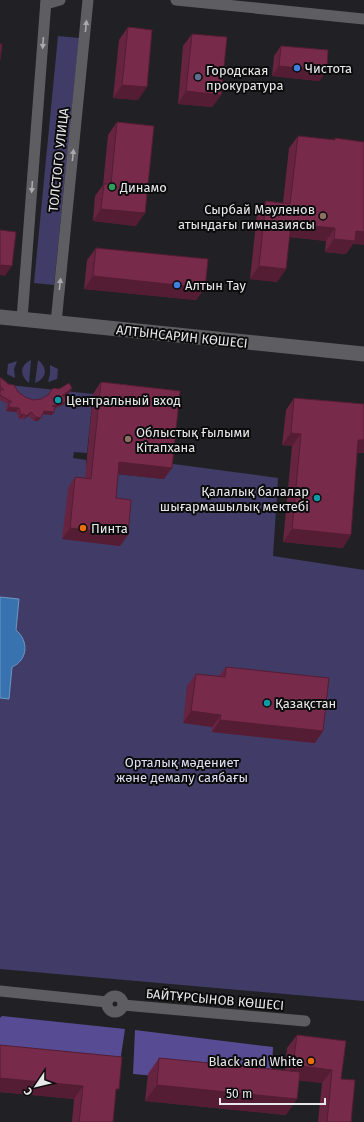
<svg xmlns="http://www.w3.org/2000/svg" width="364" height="1122" viewBox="0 0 364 1122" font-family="'Fira Sans',sans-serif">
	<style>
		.green { fill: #413c67 }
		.forest { fill: #574c94 }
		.water { fill: #3873b0; stroke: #6d96c2 }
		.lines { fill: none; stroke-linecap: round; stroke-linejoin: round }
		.street { stroke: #5e5e62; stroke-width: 11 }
		.secondary { stroke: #5e5e62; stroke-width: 15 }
		.wall { fill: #672440 }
		.shaded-wall { fill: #541d34 }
		.building { fill: #782a4a; stroke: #541d34 }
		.oneway { fill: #aaaaad }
		.shop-dot { fill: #3f7fe0; stroke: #0b0b0c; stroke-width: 1.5 }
		.service-dot { fill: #5c6f8a; stroke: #0b0b0c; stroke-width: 1.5 }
		.leisure-dot { fill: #2e9e5b; stroke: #0b0b0c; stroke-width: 1.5 }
		.education-dot { fill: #8d6e63; stroke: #0b0b0c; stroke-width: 1.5 }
		.culture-dot { fill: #0f9aa8; stroke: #0b0b0c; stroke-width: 1.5 }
		.food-dot { fill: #e8710a; stroke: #0b0b0c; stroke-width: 1.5 }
		.labels { text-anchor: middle; stroke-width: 4; stroke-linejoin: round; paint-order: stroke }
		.poi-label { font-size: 13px; fill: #e8e8eb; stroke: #0b0b0c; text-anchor: start }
		.street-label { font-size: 13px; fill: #e8e8eb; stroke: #0b0b0c }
		.park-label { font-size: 13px; fill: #e0dff4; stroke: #0b0b0c }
	</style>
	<rect width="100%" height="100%" fill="#212125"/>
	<g class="green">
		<path d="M58,36L79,38L54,285L34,283Z"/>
		<path d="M31,360L29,383C19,375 20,365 31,360Z"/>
		<path d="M38,360C48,368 47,378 35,383Z"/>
		<path d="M17,361L14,369L15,378L7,374L8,364Z"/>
		<path d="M50,365L58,369L57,379L48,382L50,374Z"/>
		<path d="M0,384L93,394L87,453L74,452L73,458L86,460V471L164,479L166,463L278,478L273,556L364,570V1001L0,969Z"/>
	</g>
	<g class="forest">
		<path d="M2,1016L125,1029L119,1069L0,1055V1018Z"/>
		<path d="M135,1030L273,1047L271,1086L133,1074Z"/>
	</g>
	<path class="water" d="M0,597L19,599L16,630C29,641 28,660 12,667L9,699L0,698Z"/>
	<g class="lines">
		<g class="street">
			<path d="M176,0L364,19"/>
			<path d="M46,4L60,0"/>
			<path d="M22,319L46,0"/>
			<path d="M56,323L88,0"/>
			<path d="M0,991L107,1002"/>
			<circle cx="115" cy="1004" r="8"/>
			<path d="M123,1005L305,1021"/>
		</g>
		<path class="secondary" d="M0,317L364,354"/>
	</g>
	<g class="wall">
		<path d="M128,27L138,100L113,98L119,40Z"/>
		<path d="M192,34L221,95L212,107L178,104L183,46Z"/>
		<path d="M281,46L327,71L319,81L272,76L274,56Z"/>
		<path d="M117,122L136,226L93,221L95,196L103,185L108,135Z"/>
		<path d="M298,136L334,140L335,138L353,244L346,254L325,252L326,241L289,237L286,269L277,282L250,279L257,214L266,201L283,203L289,148Z"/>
		<path d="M96,248L205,288L196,300L84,289L87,260Z"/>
		<path d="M0,377L25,397L33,400L41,399L59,389L72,388L70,392L64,396L63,405L55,408L52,415L42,414L38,421H34L28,416L23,420L21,418L19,419L16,412L6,411V406L8,404L0,400Z"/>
		<path d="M101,382L172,468L164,479L118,474L116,498L128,535L120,546L62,539L68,488L75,477L85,478L93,394Z"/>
		<path d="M294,398L364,404V453H357L343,548L283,542L292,446L282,445L286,410Z"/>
		<path d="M226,667L323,731L315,743L212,732V727L183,723L187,686L196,674L219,676Z"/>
		<path d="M297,1035L341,1079L351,1122H318L322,1083L299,1080L286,1115L145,1101L148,1074L159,1058L285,1070L287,1048Z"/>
		<path d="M0,1045L116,1094L113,1122H72L74,1099L0,1092Z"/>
	</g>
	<g class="shaded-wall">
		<path d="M279,66L327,71L319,81L272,76Z"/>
		<path d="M122,85L147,87L138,100L113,98Z"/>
		<path d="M186,91L221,95L212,107L178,104Z"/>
		<path d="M101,209L145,213L136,226L93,221Z"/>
		<path d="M291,224L335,228L326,241L282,236Z"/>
		<path d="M356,231L364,232V245L353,244L346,254L325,252L334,239Z"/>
		<path d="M0,265L12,266L5,276L0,275Z"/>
		<path d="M259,266L286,269L277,282L250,279Z"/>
		<path d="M93,276L205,288L196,300L84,289Z"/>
		<path d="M72,388L70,392L60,400L62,396Z"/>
		<path d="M66,402L63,405L49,410L52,406Z"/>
		<path d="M9,407L19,408L16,412L6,411Z"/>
		<path d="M44,411L54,412L52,415L42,414Z"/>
		<path d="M31,412L28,416L23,420L26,416Z"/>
		<path d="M24,414L21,418L19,419L21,415Z"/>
		<path d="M36,417L41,418L38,421H34Z"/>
		<path d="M291,433L301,434L292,446L282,445Z"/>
		<path d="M358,440H364V453L349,452Z"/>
		<path d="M119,462L172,468L164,479L112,473Z"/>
		<path d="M70,528L128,535L120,546L62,539Z"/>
		<path d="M292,529L351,535L343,548L283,542Z"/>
		<path d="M191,711L221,715L212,727L183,723Z"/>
		<path d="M220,720L323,731L315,743L212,732Z"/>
		<path d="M293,1065L332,1070L322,1083L284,1079Z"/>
		<path d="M0,1078L83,1086L74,1099L0,1092Z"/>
		<path d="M157,1085L297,1099L286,1115L145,1101Z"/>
	</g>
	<g class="building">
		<path d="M128,27L152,30L147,87L122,85Z"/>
		<path d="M192,34L227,37L221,95L186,91Z"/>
		<path d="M0,44H2L0,60Z"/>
		<path d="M281,46L328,50L327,71L279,66Z"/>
		<path d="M117,122L154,126L145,213L101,209L104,184H111Z"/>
		<path d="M298,136L335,140V138L364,142V232L356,231L355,241L334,239L335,228L291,224L286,269L259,266L266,201L290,204Z"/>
		<path d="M0,230L16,232L12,266L0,265Z"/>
		<path d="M96,248L208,259L205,288L93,276Z"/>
		<path d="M0,377L8,384L14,385L18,392L25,397L33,400L41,399L48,395L53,388L59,389L69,383L72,388L62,396H65L66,402L52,406L55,407L54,412L44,411L41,418L36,417L31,412L26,416L24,414L21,415L19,408L9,407V402H12L0,395V392L1,389L4,390L0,386Z"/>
		<path d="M101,382L180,391L172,468L119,462L116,498L131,500L128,535L70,528L75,477L91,479Z"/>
		<path d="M294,398L364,404V440H358L351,535L292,529L301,434L291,433Z"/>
		<path d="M226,667L329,678L323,731L220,720L221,715L191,711L196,674L225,677Z"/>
		<path d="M297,1035L346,1041L341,1079L355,1080L351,1122H327L332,1070L293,1065Z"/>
		<path d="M0,1045L122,1057L119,1089H116L113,1122H79L83,1086L0,1078Z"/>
		<path d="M159,1058L300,1072L297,1099L157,1085Z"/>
	</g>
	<defs><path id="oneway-solid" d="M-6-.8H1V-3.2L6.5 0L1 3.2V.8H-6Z"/></defs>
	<g class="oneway">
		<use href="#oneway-solid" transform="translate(86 26) rotate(-84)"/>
		<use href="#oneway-solid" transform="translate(43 43) rotate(94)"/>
		<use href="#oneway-solid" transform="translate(73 155) rotate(-84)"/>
		<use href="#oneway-solid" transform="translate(32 187) rotate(94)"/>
		<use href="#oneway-solid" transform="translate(60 284) rotate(-84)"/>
	</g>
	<g class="shop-dot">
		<circle cx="297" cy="68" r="4"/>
		<circle cx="177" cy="285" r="4"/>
	</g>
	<circle class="service-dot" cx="198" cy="77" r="4"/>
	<circle class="leisure-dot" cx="112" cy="187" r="4"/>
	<g class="education-dot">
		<circle cx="323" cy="216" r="4"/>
		<circle cx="128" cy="439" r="4"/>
	</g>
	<g class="culture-dot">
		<circle cx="58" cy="400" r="4"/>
		<circle cx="317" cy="498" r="4"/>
		<circle cx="267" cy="703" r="4"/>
	</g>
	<g class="food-dot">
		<circle cx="83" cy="528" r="4"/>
		<circle cx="311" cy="1061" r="4"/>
	</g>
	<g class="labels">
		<g class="poi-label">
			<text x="305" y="73">Чистота</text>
			<text x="206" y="75">Городская<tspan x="206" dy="15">прокуратура</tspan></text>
			<text x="120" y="192">Динамо</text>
			<text x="315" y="214" text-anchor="end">Сырбай Мәуленов<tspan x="315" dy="15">атындағы гимназиясы</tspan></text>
			<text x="185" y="290">Алтын Тау</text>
			<text x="66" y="405">Центральный вход</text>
			<text x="136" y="437">Облыстық Ғылыми<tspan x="136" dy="15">Кітапхана</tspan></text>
			<text x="309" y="496" text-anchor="end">Қалалық балалар<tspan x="309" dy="15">шығармашылық мектебі</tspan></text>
			<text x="91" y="533">Пинта</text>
			<text x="275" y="708">Қазақстан</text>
			<text x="303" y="1066" text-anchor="end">Black and White</text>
		</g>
		<g class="street-label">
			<text transform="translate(58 160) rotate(-84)" y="5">ТОЛСТОГО УЛИЦА</text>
			<text transform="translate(182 336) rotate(6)" y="5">АЛТЫНСАРИН КӨШЕСІ</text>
			<text transform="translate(215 999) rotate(5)" y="5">БАЙТҰРСЫНОВ КӨШЕСІ</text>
		</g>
		<g class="park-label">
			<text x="182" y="767">Орталық мәдениет<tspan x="182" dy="15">және демалу саябағы</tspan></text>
		</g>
	</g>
	<g transform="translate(36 1086) rotate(235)" stroke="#0b0b0c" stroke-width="3" paint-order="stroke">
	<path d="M0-3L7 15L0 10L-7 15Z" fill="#e8e8eb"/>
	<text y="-6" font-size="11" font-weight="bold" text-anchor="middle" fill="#e8e8eb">С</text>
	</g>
	<path d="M220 1098v6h105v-6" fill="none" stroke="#e8e8eb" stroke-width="2"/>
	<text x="226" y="1098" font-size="12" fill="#e8e8eb" stroke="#0b0b0c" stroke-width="3" paint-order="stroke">50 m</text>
</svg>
